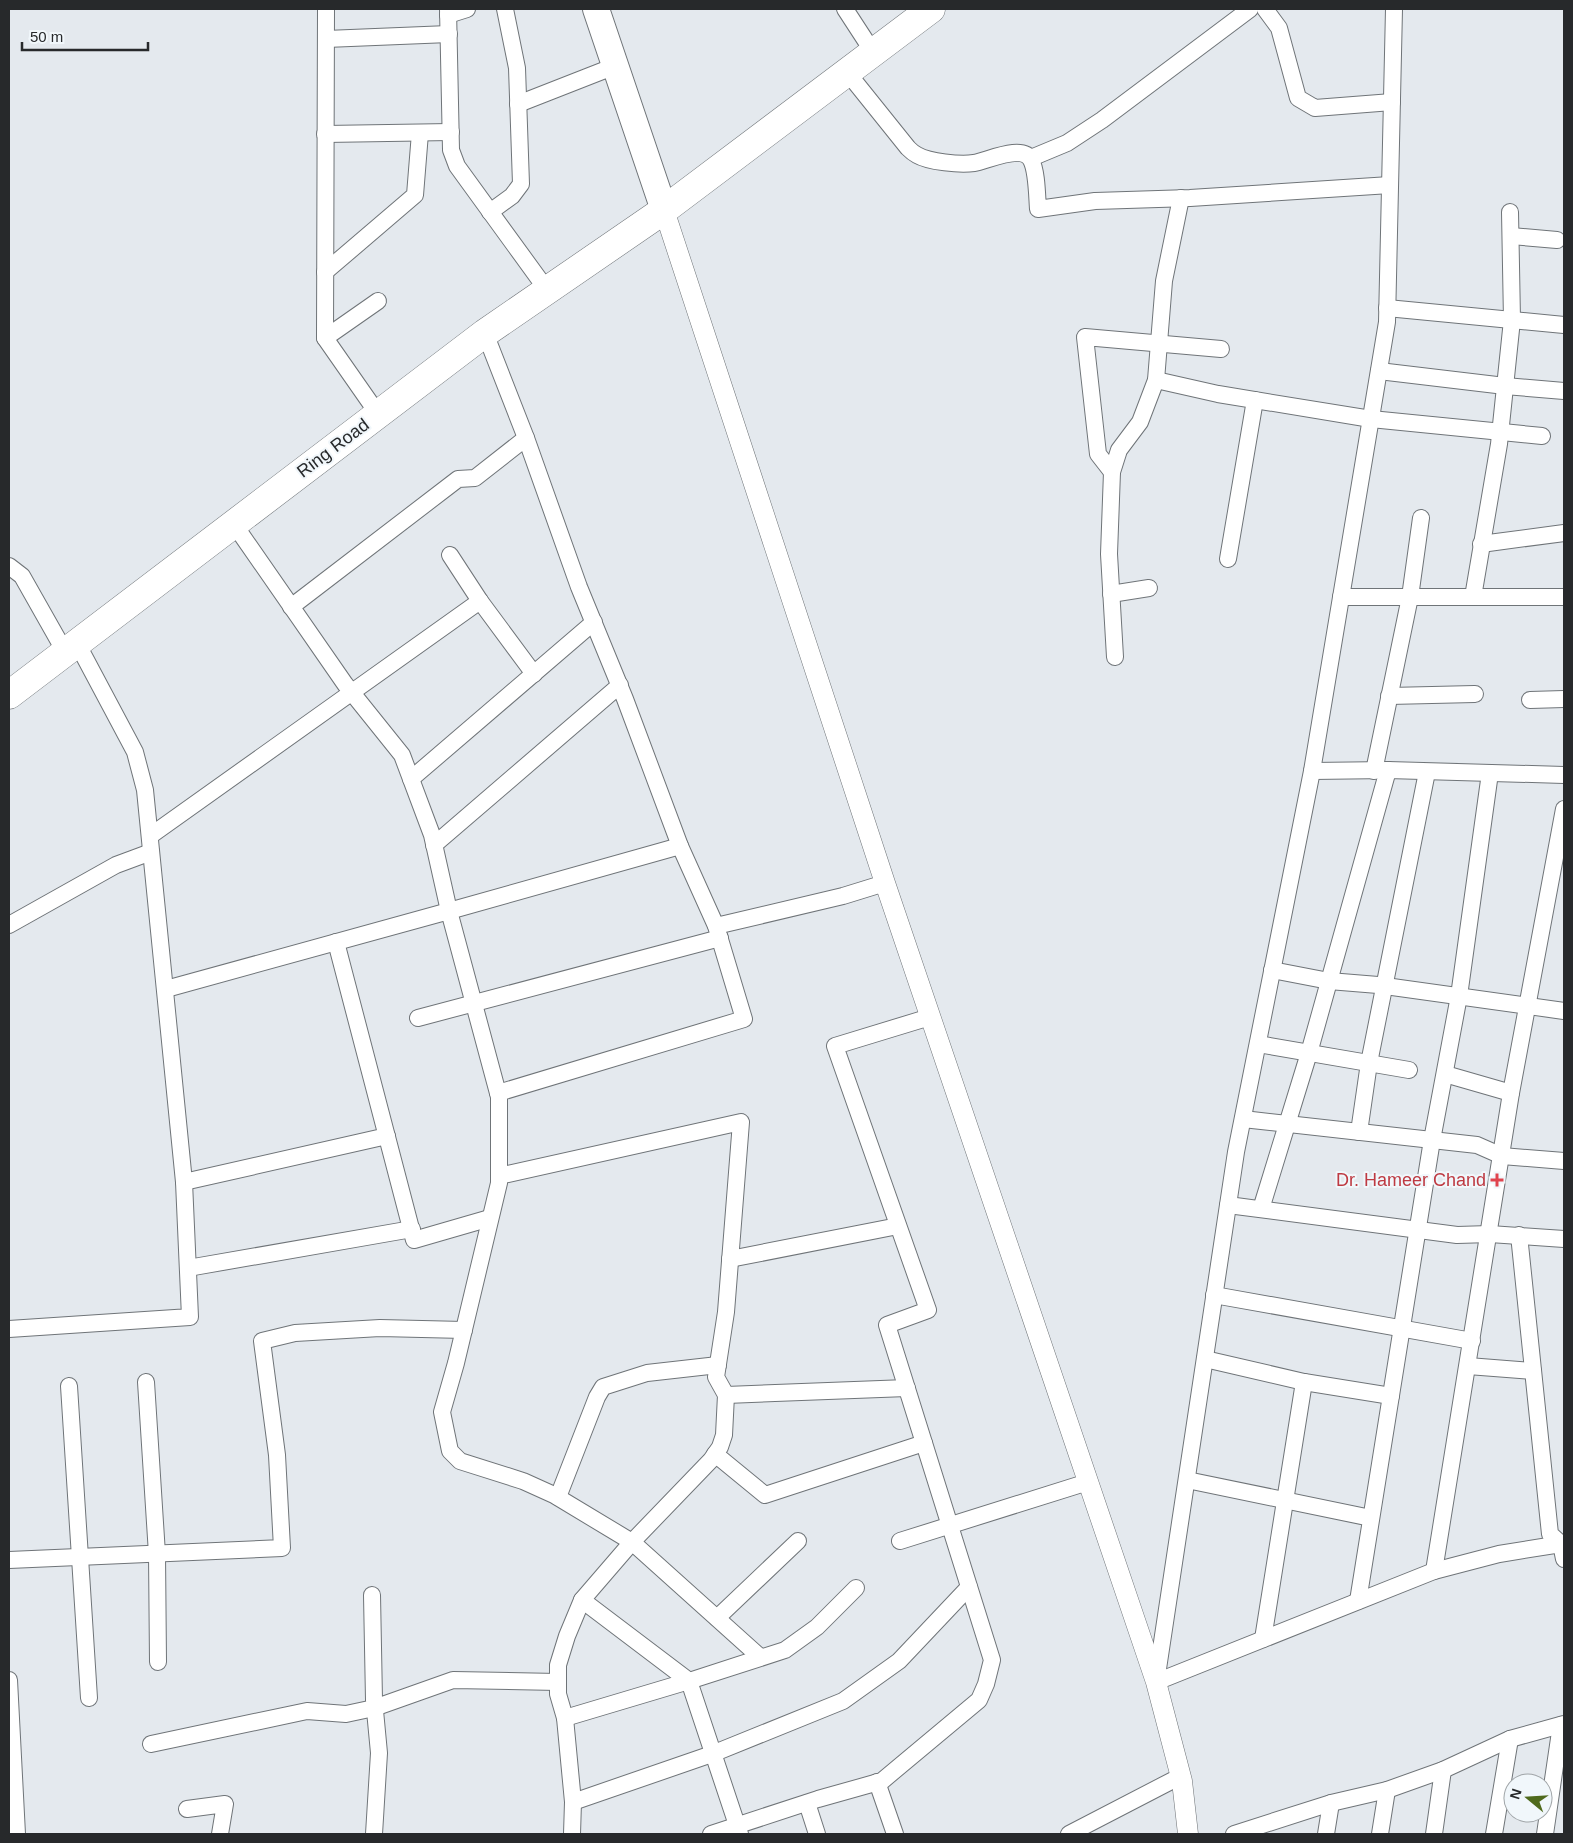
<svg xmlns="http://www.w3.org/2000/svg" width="1573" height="1843" viewBox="0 0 1573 1843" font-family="Arial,sans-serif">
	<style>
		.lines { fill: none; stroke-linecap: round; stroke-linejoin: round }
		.minor-casing { stroke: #6f7478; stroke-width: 18 }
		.tertiary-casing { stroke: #6f7478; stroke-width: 21 }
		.primary-casing { stroke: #6f7478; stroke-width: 28 }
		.trunk-casing { stroke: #6f7478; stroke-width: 29 }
		.minor { stroke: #fff; stroke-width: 16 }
		.tertiary { stroke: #fff; stroke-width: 20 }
		.primary { stroke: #fff; stroke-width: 26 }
		.trunk { stroke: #fff; stroke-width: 28 }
		.health-dot { fill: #e0444e; stroke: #f1f7fb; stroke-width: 2 }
		.labels { text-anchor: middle; stroke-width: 4; stroke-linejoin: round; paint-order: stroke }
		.street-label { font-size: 18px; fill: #27292b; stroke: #f1f7fb }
		.health-label { font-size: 18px; fill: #be3a42; stroke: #f1f7fb; text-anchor: end }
	</style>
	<rect width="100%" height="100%" fill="#e4e9ee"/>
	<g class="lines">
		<g class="minor-casing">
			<g id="minor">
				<path d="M326,9L325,338L378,414"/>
				<path d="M448,9L451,150L457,166L547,290"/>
				<path d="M845,9L873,52"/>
				<path d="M1265,9L1279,28L1298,98L1315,108L1392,102"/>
				<path d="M1394,9L1387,322L1312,771L1236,1152L1156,1682L1434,1571L1499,1554L1561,1544"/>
				<path d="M448,15L467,9"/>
				<path d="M326,39L449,34"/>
				<path d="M847,72L908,148C910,150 913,153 917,155C929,162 960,165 974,163C987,161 1023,143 1031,160C1037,171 1037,196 1038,209L1095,201L1190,198L1390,185"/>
				<path d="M518,104L615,66"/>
				<path d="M325,134L451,132"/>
				<path d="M1031,158L1067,143L1102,120L1250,9"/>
				<path d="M490,212L512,196L521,184L517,68L505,9"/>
				<path d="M1511,236L1557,240"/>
				<path d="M325,272L415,195L420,133"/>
				<path d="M1387,308L1564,325"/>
				<path d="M485,333L526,438L579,587L625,699L680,846L716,926L744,1019L498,1093"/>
				<path d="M325,338L378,301"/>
				<path d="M1379,371L1505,386L1564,391"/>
				<path d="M1156,380L1218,394L1371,419L1542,436"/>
				<path d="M1112,472L1098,454L1085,337L1221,349"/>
				<path d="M234,524L345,684L402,755L432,835L449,911L680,846"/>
				<path d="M1481,544L1564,533"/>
				<path d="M450,555L480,601L534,674"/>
				<path d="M1228,559L1255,400"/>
				<path d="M9,566L22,576L65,652"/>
				<path d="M1111,594L1149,588"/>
				<path d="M1341,597H1564"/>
				<path d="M1473,597L1499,444L1512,320L1510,212"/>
				<path d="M291,607L458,479L475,478L526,438"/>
				<path d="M1115,657L1109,554L1112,472L1119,450L1140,422L1156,380L1164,281L1181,198"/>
				<path d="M1389,696L1475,694"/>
				<path d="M1530,700L1564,699"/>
				<path d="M1312,771L1388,770L1564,775"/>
				<path d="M1374,771L1410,597L1421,518"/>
				<path d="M411,779L594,622"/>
				<path d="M150,836L480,601"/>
				<path d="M434,845L620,685"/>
				<path d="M9,925L116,865L151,852"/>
				<path d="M716,926L843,896L885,883"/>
				<path d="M336,942L414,1240L490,1218"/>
				<path d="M1272,970L1329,981L1378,985L1564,1011"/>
				<path d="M166,989L449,911L499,1097V1183L456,1363L442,1412L450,1451L460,1461L523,1481L554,1495L632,1542L760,1657"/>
				<path d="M418,1018L720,938"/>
				<path d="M1258,1044L1409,1070"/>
				<path d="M1445,1074L1511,1093"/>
				<path d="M1243,1119L1477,1145L1502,1156L1564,1161"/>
				<path d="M1359,1132L1369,1063L1427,772"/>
				<path d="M499,1176L741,1122L726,1312L716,1377L726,1395L724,1435L720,1447L711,1460L632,1542L582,1600L567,1636L558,1665V1694L565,1718L573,1802L572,1834"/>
				<path d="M184,1182L387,1136"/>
				<path d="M1228,1205L1457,1235L1490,1234L1564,1239"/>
				<path d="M1261,1209L1309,1053L1388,770"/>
				<path d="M1519,1235L1550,1534L1561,1544L1564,1559"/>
				<path d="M730,1259L898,1226"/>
				<path d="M188,1268L412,1229"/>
				<path d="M1214,1295L1472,1341"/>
				<path d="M9,1329L190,1317L184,1182L145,790L135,752L77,643"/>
				<path d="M1205,1359L1304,1382L1391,1396"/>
				<path d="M1468,1366L1533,1371"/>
				<path d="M146,1382L157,1554L158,1662"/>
				<path d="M69,1386L89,1698"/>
				<path d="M726,1395L907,1388"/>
				<path d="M715,1454L765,1495L924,1443"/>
				<path d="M1187,1480L1371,1518"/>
				<path d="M558,1497L597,1397L603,1387L647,1373L718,1365"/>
				<path d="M900,1541L1088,1482"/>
				<path d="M9,1560L282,1548L277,1455L262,1341L295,1333L380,1328L464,1330"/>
				<path d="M1434,1571L1511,1093L1564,809"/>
				<path d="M372,1595L374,1700L379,1753L374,1834"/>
				<path d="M582,1600L689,1681L740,1834"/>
				<path d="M1358,1601L1432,1140L1459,996L1490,773"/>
				<path d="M717,1618L798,1541"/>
				<path d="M1263,1639L1304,1382"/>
				<path d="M9,1680L17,1834"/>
				<path d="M565,1718L689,1681L785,1650L817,1627L856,1588"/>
				<path d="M151,1744L307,1711L346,1714L374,1708L453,1680L558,1682"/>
				<path d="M877,1782L895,1834"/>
				<path d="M573,1802L712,1754L843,1701L899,1661L969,1587"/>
				<path d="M807,1803L817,1834"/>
				<path d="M187,1809L225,1804L220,1834"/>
				<path d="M711,1834L818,1799L882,1781L979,1700L986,1684L992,1660L887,1325L928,1310L835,1046L930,1017"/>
				<path d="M1069,1834L1181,1776"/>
				<path d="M1234,1834L1331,1803L1387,1790L1443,1770L1510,1739L1564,1724"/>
				<path d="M1326,1834L1331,1803"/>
				<path d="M1380,1834L1387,1790"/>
				<path d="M1434,1834L1443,1770"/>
				<path d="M1494,1834L1510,1739"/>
				<path d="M1545,1834L1561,1725"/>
			</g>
		</g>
		<g class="tertiary-casing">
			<path id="tertiary" d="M664,210L885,883L1156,1682L1182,1781L1188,1834"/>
		</g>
		<g class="primary-casing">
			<path id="primary" d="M596,9L664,210"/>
		</g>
		<g class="trunk-casing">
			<path id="trunk" d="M9,695L485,333L664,210L931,9"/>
		</g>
		<use href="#minor" class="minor"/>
		<use href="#tertiary" class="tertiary"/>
		<use href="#primary" class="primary"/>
		<use href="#trunk" class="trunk"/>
	</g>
	<path class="health-dot" d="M1494.5 1172.5h5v5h5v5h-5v5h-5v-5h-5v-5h5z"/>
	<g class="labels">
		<g class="street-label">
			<text transform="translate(333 448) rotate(-37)" y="6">Ring Road</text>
		</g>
		<g class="health-label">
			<text x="1486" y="1186">Dr. Hameer Chand</text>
		</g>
	</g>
	<rect width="1573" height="1843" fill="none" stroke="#27292b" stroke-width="20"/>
	<g transform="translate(1528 1798) rotate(288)"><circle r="24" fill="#f1f7fb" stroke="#a0a5a8"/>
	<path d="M0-4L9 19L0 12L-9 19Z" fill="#4f6a1d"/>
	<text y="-8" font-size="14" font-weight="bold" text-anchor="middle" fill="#27292b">N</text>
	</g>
	<path d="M22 42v8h126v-8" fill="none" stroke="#27292b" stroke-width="2.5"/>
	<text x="30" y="42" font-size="15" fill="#27292b" stroke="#f1f7fb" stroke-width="4" paint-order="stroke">50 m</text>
</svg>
